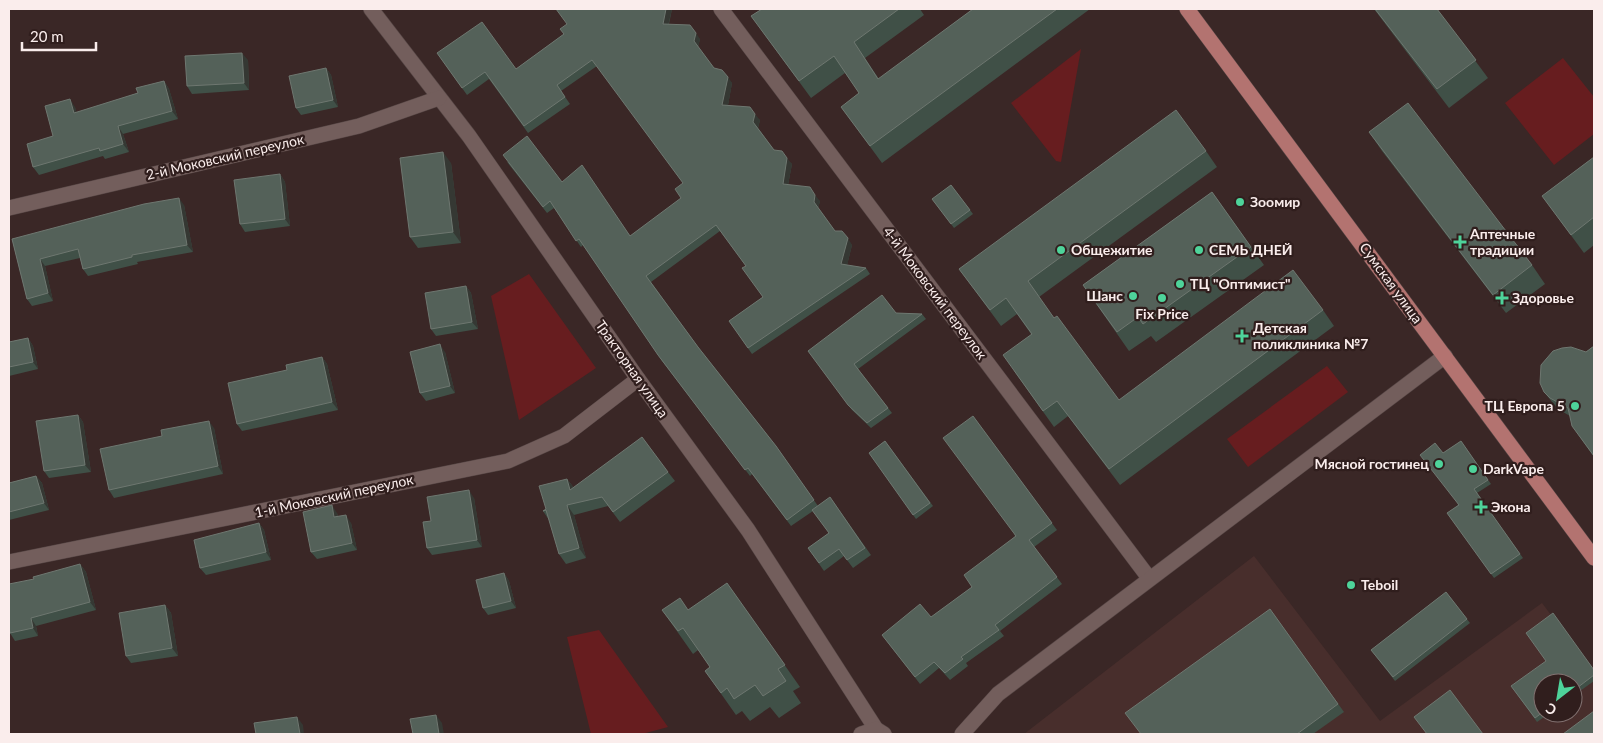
<svg xmlns="http://www.w3.org/2000/svg" width="1603" height="743" viewBox="0 0 1603 743" font-family="Lato,sans-serif">
	<style>
		.built { fill: #482e2c; fill-rule: evenodd }
		.green { fill: #671d1f }
		.lines { fill: none; stroke-linecap: round; stroke-linejoin: round }
		.minor-casing { stroke: #554544; stroke-width: 16 }
		.major-casing { stroke: #554544; stroke-width: 16 }
		.minor { stroke: #735e5c; stroke-width: 15 }
		.major { stroke: #b37370; stroke-width: 15 }
		.wall { fill: #405047 }
		.shaded-wall { fill: #353833 }
		.building { fill: #546159; stroke: #6e7770 }
		.poi-dot { fill: #4ed39a; stroke: #301e1d; stroke-width: 2 }
		.labels { text-anchor: middle; stroke-width: 4.5; stroke-linejoin: round; paint-order: stroke }
		.street-label { font-size: 14px; fill: #faedec; stroke: #301e1d }
		.poi-label { font-size: 14px; font-weight: bold; fill: #faedec; stroke: #301e1d; text-anchor: start }
	</style>
	<rect width="100%" height="100%" fill="#3a2726"/>
	<path class="built" d="M1254,556L1380,721L1542,603L1594,672V734H1024ZM1543,683H1573V713H1543Z"/>
	<g class="green">
		<path d="M1081,49L1061,162L1056,161L1011,103Z"/>
		<path d="M1563,58L1594,97V134L1554,165L1505,103Z"/>
		<path d="M529,274L596,368L519,420L491,296Z"/>
		<path d="M1327,366L1348,392L1248,467L1227,439Z"/>
		<path d="M599,630L668,727L642,734H591L567,637Z"/>
	</g>
	<g class="lines">
		<g class="minor-casing">
			<g id="minor">
				<path d="M371,9L469,136L638,379L748,530L876,729L884,734"/>
				<path d="M721,9L1149,578"/>
				<path d="M9,208L359,126L439,98"/>
				<path d="M9,562L508,461L564,436L638,379"/>
				<path d="M861,734L876,729"/>
				<path d="M962,734L998,694L1445,356"/>
			</g>
		</g>
		<g class="major-casing">
			<path id="major" d="M1187,9L1594,558"/>
		</g>
		<use href="#minor" class="minor"/>
		<use href="#major" class="major"/>
	</g>
	<g class="wall">
		<path d="M672,9L669,24L700,39L698,47L714,68L732,83L728,105L760,120L758,128L774,150L792,164L788,185L820,201L818,208L835,231L852,245L847,265L866,268L870,274L752,354L729,321L763,297L746,266L720,231L651,282L698,347L776,446L818,506L830,497L871,555L853,568L844,556L824,571L808,548L829,533L813,511L791,526L752,474L750,476L662,361L583,245L581,247L554,208L547,213L507,162L562,182L631,236L681,199L683,183L597,66L561,91L570,104L528,133L489,79L467,95L437,53L516,69L564,34L567,24Z"/>
		<path d="M762,9H920L924,15L865,58L879,79L973,9H1090L882,163L841,107L859,93L845,73L811,98L751,16Z"/>
		<path d="M1374,9H1437L1488,78L1449,108Z"/>
		<path d="M248,60L249,90L192,94L187,86Z"/>
		<path d="M326,68L331,75L338,107L301,115L296,108Z"/>
		<path d="M164,81L169,89L178,119L123,134L129,152L105,159L103,156L39,175L33,167L53,136L75,107L76,113L138,93Z"/>
		<path d="M1369,132L1532,265L1545,284L1506,313L1382,151Z"/>
		<path d="M1206,151L1217,167L1039,297L1054,318L1119,400L1323,310L1334,326L1120,485L1068,416L1054,427L1014,371L1031,334L1017,314L1001,326L959,269Z"/>
		<path d="M1594,157V245L1584,253L1542,196Z"/>
		<path d="M451,163L461,243L418,248L410,237Z"/>
		<path d="M280,174L285,182L290,226L245,232L240,224Z"/>
		<path d="M951,185L973,214L954,228L932,199Z"/>
		<path d="M1212,192L1264,265L1156,342L1151,336L1129,351L1083,285Z"/>
		<path d="M184,205L193,252L137,262L138,264L88,276L83,269L80,258L45,266L53,301L32,306L27,299L12,239Z"/>
		<path d="M466,286L471,293L478,329L436,336L431,329Z"/>
		<path d="M896,313L922,314L926,319L858,369L892,413L871,428L852,410L808,351Z"/>
		<path d="M28,338L33,346L38,369L9,376V342Z"/>
		<path d="M1594,346V457L1572,426L1570,416L1558,409L1552,402L1544,392L1586,352Z"/>
		<path d="M445,352L455,393L426,401L420,393Z"/>
		<path d="M322,357L327,364L338,410L242,431L237,424L287,370Z"/>
		<path d="M78,415L83,422L91,472L49,478L44,471Z"/>
		<path d="M973,416L1057,530L1034,547L1062,584L1000,631L1004,636L966,663L968,666L950,680L939,668L920,684L882,635L931,617L972,587L1015,536Z"/>
		<path d="M214,428L223,474L114,498L109,490Z"/>
		<path d="M885,441L933,506L916,519L869,453Z"/>
		<path d="M1461,441L1491,484L1477,493L1523,558L1494,578L1447,513L1458,505L1443,453Z"/>
		<path d="M668,472L675,481L620,522L608,506L574,515L586,558L566,564L559,554L549,520L543,511L546,509L567,479L574,488Z"/>
		<path d="M36,476L42,483L49,510L9,520V483Z"/>
		<path d="M474,498L482,547L432,555L427,548L431,521Z"/>
		<path d="M337,513L338,517L351,523L357,550L317,559L311,552Z"/>
		<path d="M259,523L264,530L271,560L206,575L200,568Z"/>
		<path d="M80,564L86,572L96,610L36,626L38,636L15,641L10,633L34,579Z"/>
		<path d="M504,573L509,581L516,608L488,615L483,608Z"/>
		<path d="M727,583L800,687L793,691L801,703L779,718L770,707L750,721L742,711L736,715L705,671L710,667L698,650L693,654L662,610H688Z"/>
		<path d="M1446,592L1470,623L1395,681L1371,650Z"/>
		<path d="M165,605L171,613L178,656L131,663L126,656Z"/>
		<path d="M1270,609L1344,712L1313,734H1140Z"/>
		<path d="M1594,670V681L1573,696V683H1543V713H1550L1537,722L1511,686Z"/>
	</g>
	<g class="shaded-wall">
		<path d="M666,9H672L667,30L663,24Z"/>
		<path d="M696,33L700,39L698,47L694,41Z"/>
		<path d="M242,53L248,60L249,90L244,83Z"/>
		<path d="M326,68L331,75L338,107L333,100Z"/>
		<path d="M728,77L732,83L727,111L722,105Z"/>
		<path d="M164,81L169,89L178,119L172,111Z"/>
		<path d="M70,99L75,107L79,121L74,113Z"/>
		<path d="M755,114L760,120L758,128L753,122Z"/>
		<path d="M118,126L123,134L129,152L123,144Z"/>
		<path d="M443,152L451,163L461,243L453,232Z"/>
		<path d="M787,158L792,164L787,190L783,184Z"/>
		<path d="M280,174L285,182L290,226L285,219Z"/>
		<path d="M815,195L820,201L818,209L814,202Z"/>
		<path d="M179,198L184,205L193,252L187,245Z"/>
		<path d="M848,238L852,245L846,270L841,264Z"/>
		<path d="M40,259L45,266L53,301L48,293Z"/>
		<path d="M466,286L471,293L478,329L472,322Z"/>
		<path d="M28,338L33,346L38,369L33,362Z"/>
		<path d="M440,344L445,352L455,393L450,386Z"/>
		<path d="M322,357L327,364L338,410L332,402Z"/>
		<path d="M78,415L83,422L91,472L85,465Z"/>
		<path d="M209,421L214,428L223,474L218,466Z"/>
		<path d="M36,476L42,483L49,510L44,503Z"/>
		<path d="M567,479L574,488L570,490Z"/>
		<path d="M469,490L474,498L482,547L477,540Z"/>
		<path d="M332,505L337,513L339,525L334,517Z"/>
		<path d="M567,505L574,515L586,558L579,548Z"/>
		<path d="M346,515L351,523L357,550L352,543Z"/>
		<path d="M259,523L264,530L271,560L266,552Z"/>
		<path d="M80,564L86,572L96,610L90,602Z"/>
		<path d="M504,573L509,581L516,608L511,601Z"/>
		<path d="M165,605L171,613L178,656L172,648Z"/>
		<path d="M31,618L36,626L38,636L33,628Z"/>
		<path d="M436,715L442,723L444,734H439Z"/>
		<path d="M297,717L303,725L304,734H300Z"/>
	</g>
	<g class="building">
		<path d="M556,9H666L663,24L690,25L696,33L694,41L714,68L722,70L728,77L722,105L750,107L755,114L753,122L774,150L782,151L787,158L783,184L810,187L815,195L814,202L835,231H842L848,238L841,264L866,268L748,348L729,321L763,297L742,268L746,266L716,225L646,276L698,347L776,446L814,500L787,520L748,468L745,470L658,355L579,239L576,241L550,201L543,207L503,155L527,136L562,182L582,165L630,236L681,198L675,189L683,183L592,60L557,85L565,97L524,126L485,72L462,88L437,53L482,22L516,69L564,34L560,29L567,24Z"/>
		<path d="M762,9H899L854,42L878,79L973,9H1057L870,146L841,107L859,93L834,56L799,81L751,16Z"/>
		<path d="M1375,9H1437L1476,60L1437,89Z"/>
		<path d="M242,53L244,83L187,86L185,56Z"/>
		<path d="M326,68L333,100L296,108L289,76Z"/>
		<path d="M164,81L172,111L118,126L123,144L100,151L99,148L33,167L27,144L53,136L45,106L70,99L74,113L138,93L136,88Z"/>
		<path d="M1408,103L1532,265L1493,295L1369,132Z"/>
		<path d="M1176,110L1206,151L1028,281L1054,318L1057,316L1119,400L1293,270L1323,310L1109,469L1057,401L1043,411L1003,355L1032,334L1006,298L990,310L959,269Z"/>
		<path d="M443,152L453,232L410,237L400,158Z"/>
		<path d="M1594,157V217L1571,235L1542,196Z"/>
		<path d="M280,174L285,219L240,224L234,180Z"/>
		<path d="M951,185L970,210L951,224L932,199Z"/>
		<path d="M1212,192L1251,247L1143,324L1138,317L1117,332L1083,285Z"/>
		<path d="M179,198L187,245L132,255V257L83,269L78,249L40,259L48,293L27,299L12,239L144,204Z"/>
		<path d="M466,286L472,322L431,329L425,293Z"/>
		<path d="M882,295L896,313L922,314L854,364L888,408L867,423L848,405L808,351Z"/>
		<path d="M28,338L33,362L9,367V342Z"/>
		<path d="M440,344L450,386L420,393L410,352Z"/>
		<path d="M1594,346V456L1572,426L1568,408L1550,398L1544,392L1540,383L1541,365L1553,351L1562,348L1571,347L1586,352Z"/>
		<path d="M322,357L332,402L237,424L228,383L287,370L286,365Z"/>
		<path d="M78,415L85,465L44,471L36,421Z"/>
		<path d="M973,416L1052,523L1029,540L1057,577L995,625L999,630L961,657L963,659L945,673L934,662L915,677L882,635L920,604L931,617L972,587L964,575L1016,536L943,438Z"/>
		<path d="M209,421L218,466L109,490L100,449L162,436L161,430Z"/>
		<path d="M642,437L668,472L613,512L602,497L567,505L579,548L559,554L546,510L543,511L546,509L539,486L567,479L570,490Z"/>
		<path d="M885,441L930,503L913,515L869,453Z"/>
		<path d="M1461,441L1488,480L1474,489L1520,554L1491,574L1447,513L1459,505L1420,455L1435,443L1443,453Z"/>
		<path d="M36,476L44,503L9,512V483Z"/>
		<path d="M469,490L477,540L427,548L423,522L431,521L427,497Z"/>
		<path d="M830,497L865,548L847,560L839,549L819,563L808,548L829,533L812,510Z"/>
		<path d="M332,505L334,517L346,515L352,543L311,552L303,512Z"/>
		<path d="M259,523L266,552L200,568L194,540Z"/>
		<path d="M80,564L90,602L31,618L33,628L10,633L9,628V584L34,579L33,577Z"/>
		<path d="M504,573L511,601L483,608L476,580Z"/>
		<path d="M727,583L785,665L778,669L786,681L763,696L755,685L734,699L727,688L721,693L705,671L710,667L697,648L683,628L678,631L662,610L680,598L688,610Z"/>
		<path d="M1446,592L1467,619L1393,677L1371,650Z"/>
		<path d="M165,605L172,648L126,656L119,613Z"/>
		<path d="M1270,609L1338,704L1297,734H1141L1125,713Z"/>
		<path d="M1553,613L1594,670V675L1573,691V683H1543V712L1535,718L1511,686L1546,661L1526,633Z"/>
		<path d="M1450,690L1483,734H1427L1414,717Z"/>
		<path d="M1594,711V734H1563Z"/>
		<path d="M436,715L439,734H413L410,719Z"/>
		<path d="M297,717L300,734H256L254,723Z"/>
	</g>
	<g class="poi-dot">
		<circle cx="1240" cy="202" r="5"/>
		<path d="M1457.5 234.5h5v5h5v5h-5v5h-5v-5h-5v-5h5z"/>
		<circle cx="1061" cy="250" r="5"/>
		<circle cx="1199" cy="250" r="5"/>
		<circle cx="1180" cy="284" r="5"/>
		<circle cx="1133" cy="296" r="5"/>
		<circle cx="1162" cy="298" r="5"/>
		<path d="M1499.5 290.5h5v5h5v5h-5v5h-5v-5h-5v-5h5z"/>
		<path d="M1239.5 328.5h5v5h5v5h-5v5h-5v-5h-5v-5h5z"/>
		<circle cx="1575" cy="406" r="5"/>
		<circle cx="1439" cy="464" r="5"/>
		<circle cx="1473" cy="469" r="5"/>
		<path d="M1478.5 499.5h5v5h5v5h-5v5h-5v-5h-5v-5h5z"/>
		<circle cx="1351" cy="585" r="5"/>
	</g>
	<g class="labels">
		<g class="street-label">
			<text transform="translate(225 157) rotate(-13)" y="5">2-й Моковский переулок</text>
			<text transform="translate(1391 283) rotate(54)" y="5">Сумская улица</text>
			<text transform="translate(935 293) rotate(53)" y="5">4-й Моковский переулок</text>
			<text transform="translate(632 369) rotate(55)" y="5">Тракторная улица</text>
			<text transform="translate(334 496) rotate(-12)" y="5">1-й Моковский переулок</text>
		</g>
		<g class="poi-label">
			<text x="1250" y="207">Зоомир</text>
			<text x="1470" y="239">Аптечные<tspan x="1470" dy="16">традиции</tspan></text>
			<text x="1071" y="255">Общежитие</text>
			<text x="1209" y="255">СЕМЬ ДНЕЙ</text>
			<text x="1190" y="289">ТЦ "Оптимист"</text>
			<text x="1123" y="301" text-anchor="end">Шанс</text>
			<text x="1512" y="303">Здоровье</text>
			<text x="1162" y="319" text-anchor="middle">Fix Price</text>
			<text x="1253" y="333">Детская<tspan x="1253" dy="16">поликлиника №7</tspan></text>
			<text x="1565" y="411" text-anchor="end">ТЦ Европа 5</text>
			<text x="1429" y="469" text-anchor="end">Мясной гостинец</text>
			<text x="1483" y="474">DarkVape</text>
			<text x="1491" y="512">Экона</text>
			<text x="1361" y="590">Teboil</text>
		</g>
	</g>
	<rect width="1603" height="743" fill="none" stroke="#faedec" stroke-width="20"/>
	<g transform="translate(1558 698) rotate(211)"><circle r="24" fill="#301e1d" stroke="#817170"/>
	<path d="M0-4L9 19L0 12L-9 19Z" fill="#4ed39a"/>
	<text y="-8" font-size="14" font-weight="bold" text-anchor="middle" fill="#faedec">С</text>
	</g>
	<path d="M22 42v8h74v-8" fill="none" stroke="#faedec" stroke-width="2.5"/>
	<text x="30" y="42" font-size="15" fill="#faedec" stroke="#301e1d" stroke-width="4" paint-order="stroke">20 m</text>
</svg>
